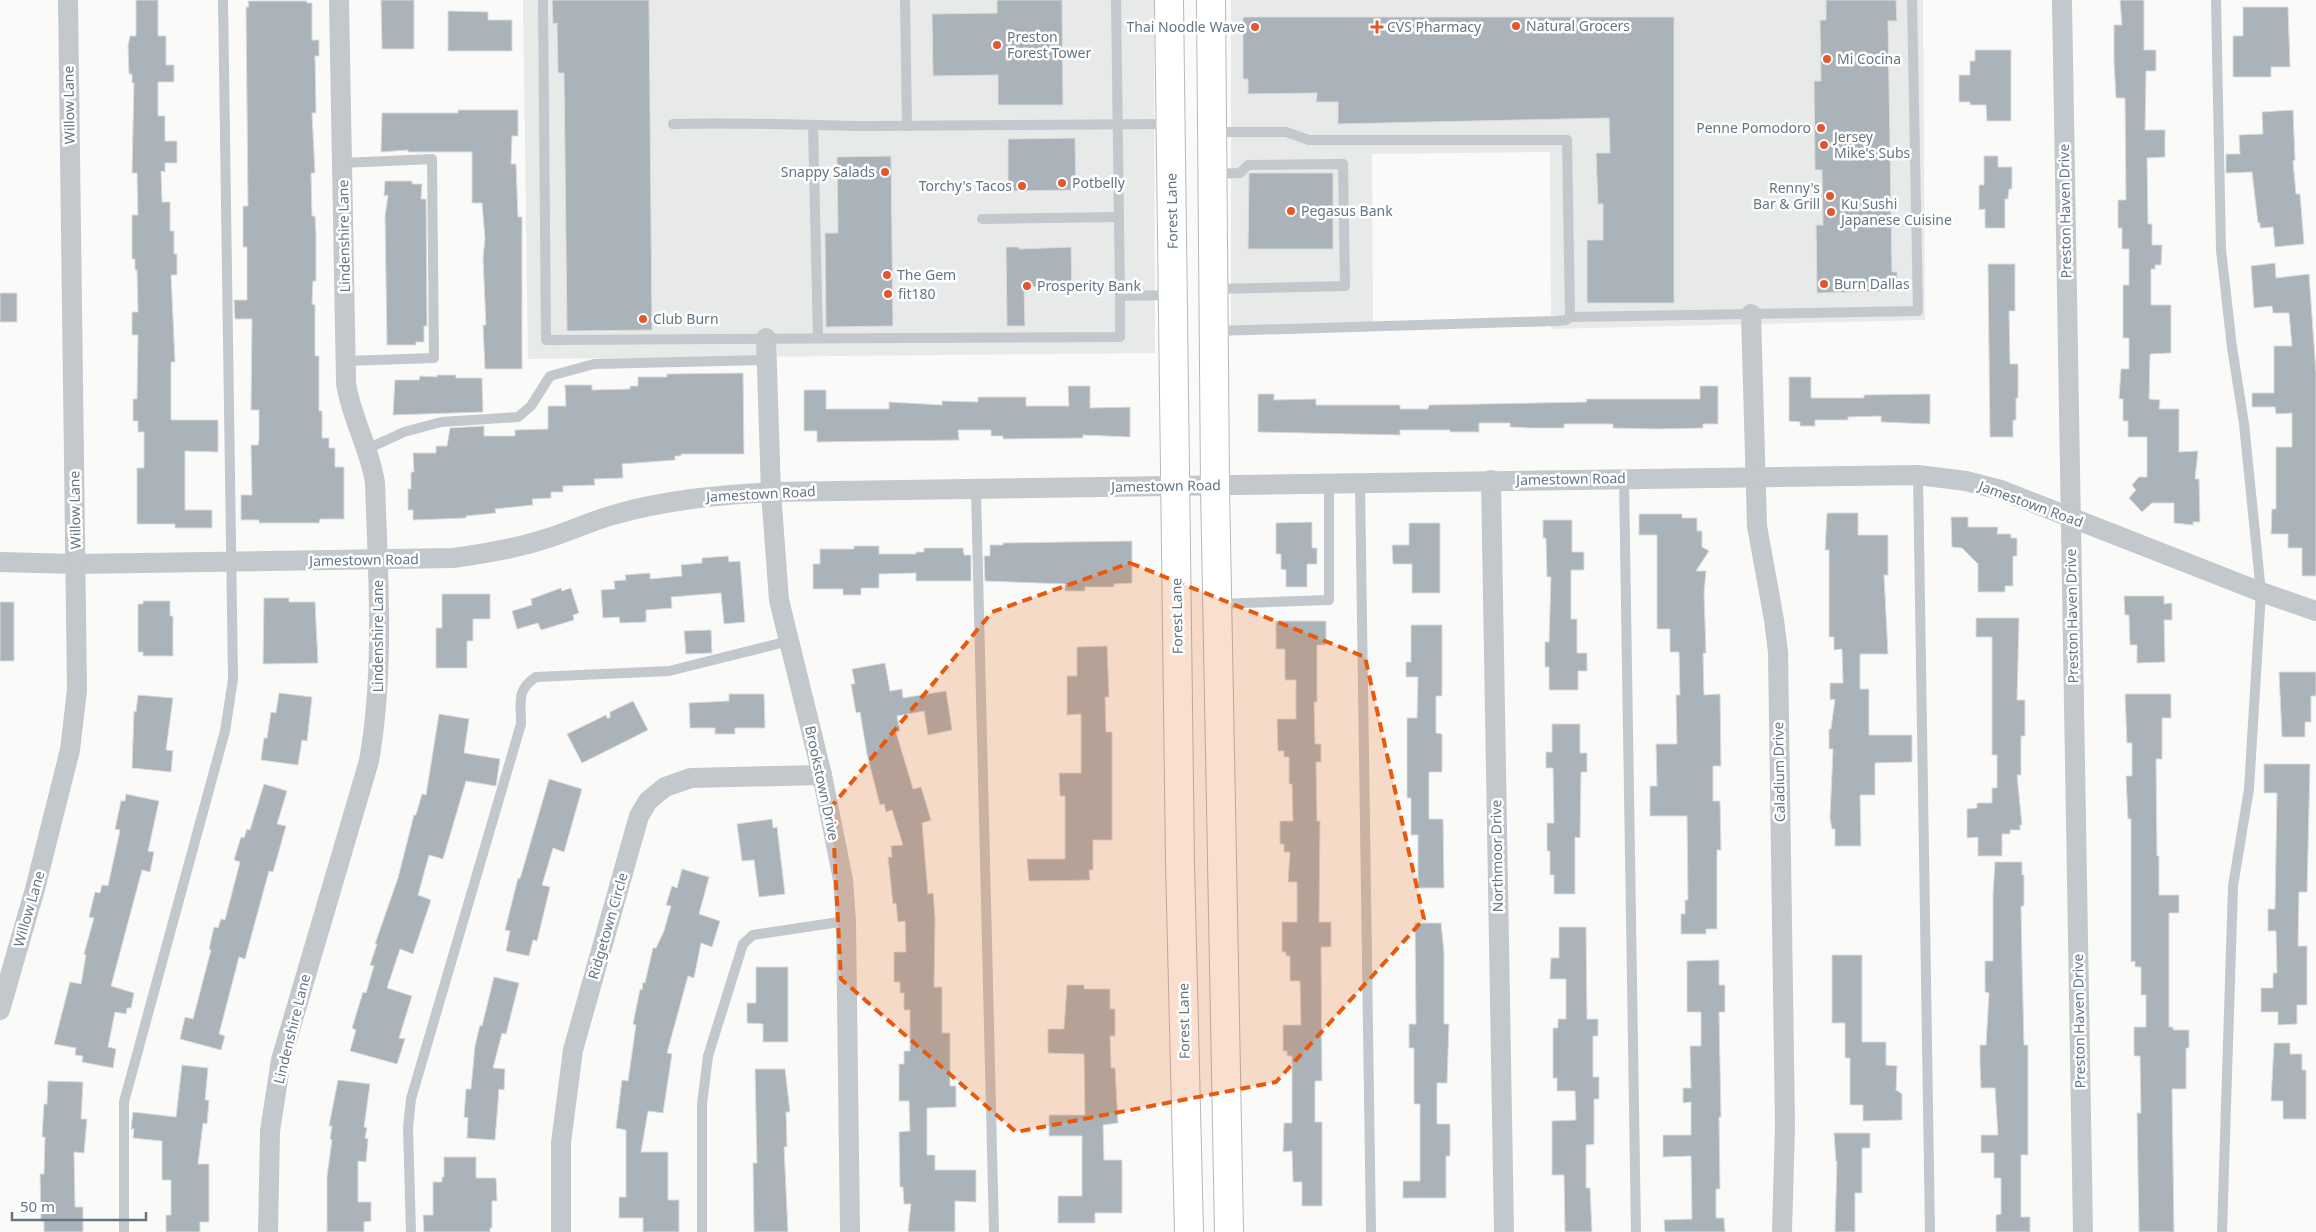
<svg xmlns="http://www.w3.org/2000/svg" width="2316" height="1232" viewBox="0 0 2316 1232" font-family="'Noto Sans',sans-serif">
	<style>
		.built { fill: #e8e9e9 }
		.building { fill: #aab3b9; stroke: #dcdcda }
		.lines { fill: none; stroke-linecap: round; stroke-linejoin: round }
		.secondary-casing { stroke: #b3babf; stroke-width: 30 }
		.lane { stroke: #c3c8cc; stroke-width: 10 }
		.street { stroke: #c3c8cc; stroke-width: 20 }
		.secondary { stroke: #fff; stroke-width: 28 }
		.marked { fill: #e8590c; fill-opacity: 0.2; stroke: #e8590c; stroke-width: 4; stroke-dasharray: 10 6; stroke-linejoin: round }
		.poi-dot { fill: #e4572e; stroke: #fff; stroke-width: 2 }
		.labels { text-anchor: middle; stroke-width: 5; stroke-linejoin: round; paint-order: stroke }
		.poi-label { font-size: 14px; fill: #657683; stroke: #fff; text-anchor: start }
		.street-label { font-size: 14px; fill: #657683; stroke: #fff }
	</style>
	<rect width="100%" height="100%" fill="#fafaf8"/>
	<g class="built">
		<path d="M523,0H1154L1155,353L528,359Z"/>
		<path d="M1231,0H1923L1925,320L1551,329L1550,152L1372,154L1373,331L1231,335Z"/>
	</g>
	<g class="building">
		<path d="M136,0H158V36H166V65H174V82H158V116H165V141H177V163H165V172L161,171L162,202H170V231H174V254H177V275H171L175,362H171V420H218V452L185,451V510H212V528H175V524H137V468H144V432H138V421H133V399H137L138,335H132V312H138L137,270H135V259H132V215H138L137,173H132L134,83H132V74H129L128,46L130,36H136Z"/>
		<path d="M381,0H414V49H382Z"/>
		<path d="M552,0H649L652,330L567,331L564,73H558L557,23L553,24Z"/>
		<path d="M997,0H1062L1063,105H998V75L933,76L932,14L997,13Z"/>
		<path d="M1826,0H1896L1897,21H1888L1892,272H1897V291L1817,293L1816,225H1823L1822,170H1815L1814,81H1821L1820,20H1826Z"/>
		<path d="M2120,0H2144V50H2156V71H2146L2145,130H2165V157L2147,158L2148,224H2152V245H2162L2161,265H2155V269H2151V305H2171V353L2150,354L2149,399L2160,400L2159,409H2179V452L2198,451L2195,479H2199L2200,522H2193V525L2174,523V503H2152L2142,512L2129,498L2136,490L2132,485L2139,477H2147V437H2128V421H2123V399H2119L2121,369H2129V338H2123V285H2129V249H2122V228H2118V200H2126L2125,98H2116L2114,61V25H2122Z"/>
		<path d="M248,1H307V3H312V40H319V56H315L316,113H312L315,173H311L312,216H315L316,235V281H313L312,304L315,305V356H319V411H322V438H329V448H335V467H344V519H320L319,523H259V520H241V495H252L251,445H258L259,440V410H251L252,319H235L234,300H247V247H243V206H248L246,7H249Z"/>
		<path d="M2243,7H2288L2290,67H2271V77H2233V36H2243Z"/>
		<path d="M448,11L488,12V20H512V51H448Z"/>
		<path d="M1243,17H1674V303H1587V240H1603V204H1598L1596,153H1610L1609,118L1338,124V102H1316L1317,93L1248,94V79H1243Z"/>
		<path d="M1975,50H2011V121H1987L1986,105H1970V102H1959V75H1970V61H1975Z"/>
		<path d="M458,110H518V136H512L511,164H516L518,217H522V369H485L483,325H486L483,258L485,239L482,203H472V152H408V150L381,152L382,113H458Z"/>
		<path d="M2293,110L2295,160L2293,161L2296,194H2300L2304,244L2275,247L2273,227L2260,228V223H2258L2252,172L2226,173V154H2240L2239,135L2263,134L2262,112Z"/>
		<path d="M1075,138L1076,190L1008,191V139Z"/>
		<path d="M891,156L893,326L826,327L825,233H838L837,157Z"/>
		<path d="M1984,156H1998V167H2012V189H2009L2008,199H2005V228H1985V209L1979,210V185H1984Z"/>
		<path d="M1249,173H1333V249H1248Z"/>
		<path d="M385,181H412V184H422L421,199H426L427,326H424V342H416V345H387L385,216L388,195L384,196Z"/>
		<path d="M1006,247H1019V249L1071,247L1072,286L1024,287L1025,326H1007Z"/>
		<path d="M2275,263L2276,278L2309,274L2316,373V576H2302V548H2288V534H2271L2272,509H2276V447H2292V413L2276,414L2275,407H2252V393H2274V346H2292L2289,313H2273L2272,306L2254,308L2251,266Z"/>
		<path d="M1988,264H2015V311H2009L2010,364H2018V398H2016V420H2013V437H1990Z"/>
		<rect x="0" y="293" width="17" height="29"/>
		<path d="M743,373L744,454H681V456H675V460L622,464L623,478L594,479L595,485L563,486V492H551V498L532,499L533,505L495,509L496,513L466,516V518L413,520V510H408V489H411V472H414L413,453H436V446H447L450,428L484,426V436H515V430L548,429V406H566L565,385H592V390L630,389V386H638V377H667V374Z"/>
		<path d="M437,375H456V378H482L483,412L393,415L395,380H419L420,376L437,377Z"/>
		<path d="M1789,377H1811V398H1864V395L1930,394V424L1881,422V416L1848,417V420H1815V426H1800V422L1789,421Z"/>
		<path d="M1068,386H1090V408L1130,407V437L1083,435V438L1003,439V436H991V430H958L959,440L817,442V431H804V390H826V409H889V402L942,405V401L978,402V397H1026V406H1069Z"/>
		<path d="M1700,386H1718V424H1703V428L1659,429L1613,428V424H1564V428H1531L1510,427V423H1479V432H1450V430H1400V435L1258,432V394H1274V400L1316,399V405H1400V409H1428L1429,405L1587,402L1586,399H1700Z"/>
		<path d="M1827,513H1858V535H1888V575H1884L1888,654H1860V689H1869V735H1912V762L1875,763V795H1860L1861,846H1835V829H1832L1830,818L1833,749H1829V729H1831L1835,699L1830,700V683H1843L1842,649L1834,650V637H1829V550H1825Z"/>
		<path d="M1639,514H1682V518H1697V531H1702V547L1709,551L1696,571H1706L1704,593L1706,653H1703L1704,695L1720,694L1721,766H1713V801H1720L1721,850H1717V929H1706V934H1681V914H1685V900H1688L1687,816H1650V786H1657L1656,744H1677L1676,695H1680L1679,652H1670V629H1657V535H1639Z"/>
		<path d="M1951,517H1968V527H1998L1997,534H2011V538H2017V556H2013V586H2005V592H1978V564L1962,548L1952,547Z"/>
		<path d="M1543,520H1572V552H1584V570H1571V619H1577V653H1587V671H1578V690H1549V667H1545V642H1549L1551,577H1547L1546,538H1543Z"/>
		<path d="M1312,522V548H1317V564H1307V587H1286V570L1281,569V554H1276V523Z"/>
		<path d="M1409,523H1440V593H1412V564H1393L1392,545H1409Z"/>
		<path d="M1132,541V583L1114,584V587H1085V591H1065V584L985,581L984,556H990V545H1003V543Z"/>
		<path d="M854,546H879V554H916V552H924V548H963L964,555H971V581H916V573L879,574V588H861V595H843V589H813V564H820V549H854Z"/>
		<path d="M728,556L729,562L740,561L745,622L724,624L721,593L671,597L672,608L646,610V622L620,623L619,617L603,618L601,590L615,589L614,581L626,580L625,575L650,573V579L682,576L681,565L702,563V558Z"/>
		<path d="M561,588L562,591L571,588L579,613L573,615L574,620L541,630L538,623L517,629L512,611L532,605L531,599Z"/>
		<path d="M442,594H490V619H473V641H467V668H436V628H442Z"/>
		<path d="M2124,596H2164V604L2172,603V620H2164L2165,662L2137,663V645H2130L2129,615H2125Z"/>
		<path d="M264,598H289V602H315L318,663L263,664Z"/>
		<path d="M143,601H170V616H173V656H143V652H138V604H143Z"/>
		<rect x="0" y="602" width="14" height="59"/>
		<path d="M1976,618H2019L2017,700H2025V736H2021V775H2017L2022,825H2020V830H2010V834H2002V856H1978V837L1967,838V809L1977,808V803H1992V788H1997V755H1992V637H1976Z"/>
		<path d="M1276,621H1326V645H1317V702H1314L1315,744H1321V762H1316L1317,821H1320L1319,922H1331V947H1321L1322,1081H1315V1122H1322V1206H1302V1182H1293L1292,1151L1283,1152L1284,1123H1292V1056H1287V1051H1283V1025H1301L1300,981H1290V956H1286V952H1282V922H1297V882H1288L1290,852H1284V844H1280V821H1293L1292,784H1289V757H1284V751H1278L1277,719H1296V680H1285V649H1276Z"/>
		<path d="M1411,625H1442V696H1436V733L1442,734V772H1429V819H1443L1444,888H1418V835H1411V798H1407V718H1417L1418,677H1406V662H1411Z"/>
		<path d="M711,630L712,653L686,654L684,631Z"/>
		<path d="M1107,646L1109,697H1105L1106,732H1112V840H1093V870H1089L1090,880L1029,881L1027,859H1065V796H1060L1059,773H1081V714L1067,715V676H1077V647Z"/>
		<path d="M885,663L890,691L902,689L903,698L946,691L952,730L928,735L924,711L897,716L900,731L896,732L913,789L921,787L931,820L922,823L928,894L933,893L935,918L934,987H942V1033H950V1086H956V1107L927,1108V1155H935V1170H976V1202L955,1201V1232H908L911,1204H904L903,1187H900L899,1132L910,1131L909,1101H899V1064H904V1051H910V1010H904V993H900V982H894V952H906L905,921L898,922L896,903L893,904L888,857H892L891,846L903,845L892,810L886,812L884,804L880,805L867,754L860,712L856,713L851,684H855L852,669Z"/>
		<path d="M2279,672H2316V696H2311V722H2305V737H2282Z"/>
		<path d="M279,693L312,697L307,741L302,740L298,765L261,760L264,738H267L271,712L276,713Z"/>
		<path d="M729,694H764L765,728H735V734H715V728H690L689,703L729,701Z"/>
		<path d="M2125,694H2171V718H2162V759H2156L2157,856H2159V895H2179V913H2169V1027H2173V1030H2189V1048H2186V1089H2172L2174,1232H2139L2137,1113H2141L2140,1056H2134V1027H2146V995H2141V967H2135V961L2131,962V819H2128L2126,776H2132V743H2127Z"/>
		<path d="M138,695L173,698L166,750L173,751L171,772L132,768L134,711L136,712Z"/>
		<path d="M633,701L648,730L582,763L567,734L606,715L607,718H610V712Z"/>
		<path d="M439,714L469,719L464,753L500,759L496,786L466,781L443,859L429,855L418,895L431,900L413,954L400,949L387,988L412,996L399,1038L405,1039L397,1064L350,1051L356,1030L352,1028L363,992L366,993L374,966L370,965L377,944H375L398,878L414,815H416L422,794L426,795Z"/>
		<path d="M1552,724H1580V753H1587V772H1581L1580,838L1575,837V894H1554V875H1550V851H1547V823H1554L1553,768H1546V752H1552Z"/>
		<path d="M2264,764H2310L2307,892H2299L2298,946H2307V1005H2297V1024L2278,1025V1012H2261V988H2273V973H2277L2276,931H2268V909H2275L2277,793H2264Z"/>
		<path d="M549,779L582,789L564,852L553,848L542,885L550,887L537,941L533,940L529,956L506,951L510,931L505,930L518,878L520,879Z"/>
		<path d="M264,784L287,791L277,824L286,826L273,872L269,871L245,959L239,957L219,1034L225,1036L221,1050L180,1039L185,1017L193,1019L211,950L209,949L214,927L218,928L221,919L225,920L240,862L234,860L241,837L244,838L247,829L250,830Z"/>
		<path d="M126,794L159,801L148,851L154,852L150,872L142,870L111,986L134,993L131,1008H127L126,1014L115,1012L108,1047L116,1049L113,1068L82,1062L83,1056L75,1055L76,1048L54,1044L70,982L81,984L86,955L84,954L94,918L89,917L95,892L100,893L102,885L108,886L120,830L115,829L121,801H125Z"/>
		<path d="M772,819L773,828L777,827L785,894L759,897L754,860L742,861L737,824Z"/>
		<path d="M1995,862H2022V875H2024V906H2021L2022,961L2024,1045H2028V1155H2021V1217H2030V1232H1996V1215L2001,1214V1178H1994V1153H1981V1135H1998L1995,1088H1981L1980,1063V1045H1986L1989,993L1985,992V961H1993V895Z"/>
		<path d="M682,869L709,877L699,914L720,921L712,947L701,943L694,978L688,976L667,1053L672,1054L663,1113L648,1111L641,1152H668V1200H679V1232H643V1218H619V1197H626V1130L616,1128L622,1080L628,1081L636,1025L633,1024L640,989L642,990L643,982L645,983L653,948H656L664,931L671,906L666,905L672,886L677,888Z"/>
		<path d="M1415,923H1441L1444,952V1024H1449L1447,1083H1437V1124H1450V1156H1446V1198H1403V1181H1420V1104H1414V1048H1409V1024H1416Z"/>
		<path d="M1559,927H1586L1587,1019H1598V1036H1593V1077H1599V1099H1594V1144L1586,1145V1188H1590L1592,1232H1565L1564,1175H1552V1121L1576,1120L1575,1091H1557V1078H1553V1028H1558V1019H1566V979H1550L1551,958H1559Z"/>
		<path d="M1832,955H1862V1042H1886V1065L1897,1066L1896,1090L1902,1094V1120L1863,1121V1105H1850V1058H1845V1023H1832Z"/>
		<path d="M1719,960V985H1725V1012H1719L1721,1117H1719L1720,1189H1716V1218H1724L1725,1232H1665L1664,1220L1692,1219L1691,1156L1663,1157V1135H1691V1102L1683,1103V1088H1691L1690,1046H1701V1012H1687V961Z"/>
		<path d="M756,967H788V1042H763V1024L747,1023V1003H756Z"/>
		<path d="M494,977L519,983L506,1034L502,1033L493,1068L505,1069L504,1090L499,1089L495,1140L467,1138L468,1118L464,1117L466,1089H471L475,1046L480,1025L482,1026Z"/>
		<path d="M1067,985H1084V989H1110V1009H1115V1036H1110L1111,1068H1115L1118,1123L1103,1125L1104,1160H1122V1213H1095V1223H1058V1196H1082V1136H1049V1115H1085L1084,1054L1048,1053V1029H1064Z"/>
		<path d="M2274,1043H2290V1054H2302V1070H2306V1119H2283V1101H2271Z"/>
		<path d="M182,1065L208,1068L205,1100H209L207,1124L203,1123L198,1164H209V1222H200V1232H166V1215H171V1180H162V1141L133,1138L134,1129H131L133,1112L176,1117Z"/>
		<path d="M755,1069H785L790,1112H786L787,1147H784L788,1232H754L753,1163H757Z"/>
		<path d="M338,1080L370,1084L364,1127L367,1128L365,1138L368,1139L366,1162L358,1161V1202H371V1221L364,1222V1232H327V1177L332,1140L330,1139L332,1126H329Z"/>
		<path d="M48,1081L83,1082L81,1119H87L84,1153L74,1152L75,1207H83V1232H44V1221H41L40,1174H44L45,1137H42L44,1104H47Z"/>
		<path d="M1834,1133H1870V1148H1862V1193H1855V1232H1835L1837,1161L1836,1162Z"/>
		<path d="M444,1157H476V1178H496L497,1201H492V1228H490V1232H424L423,1215H433V1182H442V1177H444Z"/>
	</g>
	<g class="lines">
		<g class="secondary-casing">
			<g id="secondary">
				<path d="M1169,0L1180,863L1189,1232"/>
				<path d="M1211,0L1215,486L1229,1232"/>
			</g>
		</g>
		<g class="lane">
			<path d="M543,0L546,340L1120,337V296L1172,295"/>
			<path d="M905,0L907,126"/>
			<path d="M1116,0L1120,296"/>
			<path d="M2216,0L2221,250L2232,347L2244,424L2261,592L2249,789L2233,886L2222,1232"/>
			<path d="M673,124C736,122 799,125 862,126C965,126 1067,125 1169,124"/>
			<path d="M813,125L818,338"/>
			<path d="M1212,132H1286L1309,140H1567L1570,317L1918,311L1912,0"/>
			<path d="M342,163L432,159L434,358L346,361"/>
			<path d="M1213,174L1240,173L1248,165L1343,164L1345,286L1214,289"/>
			<path d="M982,219L1119,217"/>
			<path d="M1215,331L1555,321L1566,320L1570,317"/>
			<path d="M367,449L404,432L441,422L518,417L531,406L550,376L594,364L767,360"/>
			<path d="M1918,475L1930,1232"/>
			<path d="M1624,479L1636,1232"/>
			<path d="M1360,483L1371,1232"/>
			<path d="M976,490L994,1232"/>
			<path d="M1217,604L1329,600V483"/>
			<path d="M124,1232V1102L225,731L233,679L223,0"/>
			<path d="M411,1232L408,1128L411,1099L521,724C521,702 516,690 536,677L669,671L789,641"/>
			<path d="M702,1232V1104L708,1056L743,944L753,935L846,921"/>
		</g>
		<g class="street">
			<path d="M2062,0L2083,1232"/>
			<path d="M1751,314L1757,526L1774,620L1778,652L1785,1126L1782,1232"/>
			<path d="M766,338L771,492L779,600L822,775L843,880L846,921L850,1232"/>
			<path d="M1491,480L1504,1232"/>
			<path d="M0,562L75,564L453,558C483,554 513,549 542,540C566,533 589,522 613,515C665,500 717,495 771,492L1918,475L1966,481L2001,490L2261,592L2316,611"/>
			<path d="M0,1010L35,889L70,750L77,690L68,0"/>
			<path d="M268,1232L270,1131L281,1060L369,761C385,669 378,576 375,483C370,448 351,418 346,383L339,0"/>
			<path d="M561,1232V1143L573,1050L639,816L648,801L665,787L691,778L822,775"/>
		</g>
		<use href="#secondary" class="secondary"/>
	</g>
	<path class="marked" d="M1130,563L1365,657L1424,919L1276,1082L1016,1132L841,979L832,806L992,612Z"/>
	<g class="poi-dot">
		<circle cx="1516" cy="26" r="5"/>
		<circle cx="1255" cy="27" r="5"/>
		<path d="M1374.5 19.5h5v5h5v5h-5v5h-5v-5h-5v-5h5z"/>
		<circle cx="997" cy="45" r="5"/>
		<circle cx="1827" cy="59" r="5"/>
		<circle cx="1821" cy="128" r="5"/>
		<circle cx="1824" cy="145" r="5"/>
		<circle cx="885" cy="172" r="5"/>
		<circle cx="1062" cy="183" r="5"/>
		<circle cx="1022" cy="186" r="5"/>
		<circle cx="1830" cy="196" r="5"/>
		<circle cx="1291" cy="211" r="5"/>
		<circle cx="1831" cy="212" r="5"/>
		<circle cx="887" cy="275" r="5"/>
		<circle cx="1824" cy="284" r="5"/>
		<circle cx="1027" cy="286" r="5"/>
		<circle cx="888" cy="294" r="5"/>
		<circle cx="643" cy="319" r="5"/>
	</g>
	<g class="labels">
		<g class="poi-label">
			<text x="1526" y="31">Natural Grocers</text>
			<text x="1245" y="32" text-anchor="end">Thai Noodle Wave</text>
			<text x="1387" y="32">CVS Pharmacy</text>
			<text x="1007" y="42">Preston<tspan x="1007" dy="16">Forest Tower</tspan></text>
			<text x="1837" y="64">Mi Cocina</text>
			<text x="1811" y="133" text-anchor="end">Penne Pomodoro</text>
			<text x="1834" y="142">Jersey<tspan x="1834" dy="16">Mike's Subs</tspan></text>
			<text x="875" y="177" text-anchor="end">Snappy Salads</text>
			<text x="1072" y="188">Potbelly</text>
			<text x="1012" y="191" text-anchor="end">Torchy's Tacos</text>
			<text x="1820" y="193" text-anchor="end">Renny's<tspan x="1820" dy="16">Bar &amp; Grill</tspan></text>
			<text x="1841" y="209">Ku Sushi<tspan x="1841" dy="16">Japanese Cuisine</tspan></text>
			<text x="1301" y="216">Pegasus Bank</text>
			<text x="897" y="280">The Gem</text>
			<text x="1834" y="289">Burn Dallas</text>
			<text x="1037" y="291">Prosperity Bank</text>
			<text x="898" y="299">fit180</text>
			<text x="653" y="324">Club Burn</text>
		</g>
		<g class="street-label">
			<text transform="translate(69 105) rotate(-91)" y="5">Willow Lane</text>
			<text transform="translate(1172 211) rotate(-91)" y="5">Forest Lane</text>
			<text transform="translate(2065 211) rotate(-91)" y="5">Preston Haven Drive</text>
			<text transform="translate(344 236) rotate(-91)" y="5">Lindenshire Lane</text>
			<text transform="translate(1571 479) rotate(-1)" y="5">Jamestown Road</text>
			<text transform="translate(1166 486) rotate(-1)" y="5">Jamestown Road</text>
			<text transform="translate(761 494) rotate(-3)" y="5">Jamestown Road</text>
			<text transform="translate(2031 504) rotate(20)" y="5">Jamestown Road</text>
			<text transform="translate(75 510) rotate(-91)" y="5">Willow Lane</text>
			<text transform="translate(364 560) rotate(-1)" y="5">Jamestown Road</text>
			<text transform="translate(1177 616) rotate(-91)" y="5">Forest Lane</text>
			<text transform="translate(2072 616) rotate(-91)" y="5">Preston Haven Drive</text>
			<text transform="translate(378 636) rotate(-90)" y="5">Lindenshire Lane</text>
			<text transform="translate(1779 772) rotate(-91)" y="5">Caladium Drive</text>
			<text transform="translate(822 783) rotate(78)" y="5">Brookstown Drive</text>
			<text transform="translate(1497 856) rotate(-91)" y="5">Northmoor Drive</text>
			<text transform="translate(29 909) rotate(-74)" y="5">Willow Lane</text>
			<text transform="translate(608 926) rotate(-74)" y="5">Ridgetown Circle</text>
			<text transform="translate(1184 1021) rotate(-91)" y="5">Forest Lane</text>
			<text transform="translate(2079 1021) rotate(-91)" y="5">Preston Haven Drive</text>
			<text transform="translate(292 1029) rotate(-76)" y="5">Lindenshire Lane</text>
		</g>
	</g>
	<path d="M12 1212v8h134v-8" fill="none" stroke="#657683" stroke-width="2.5"/>
	<text x="20" y="1212" font-size="15" fill="#657683" stroke="#ffffff" stroke-width="4" paint-order="stroke">50 m</text>
</svg>
